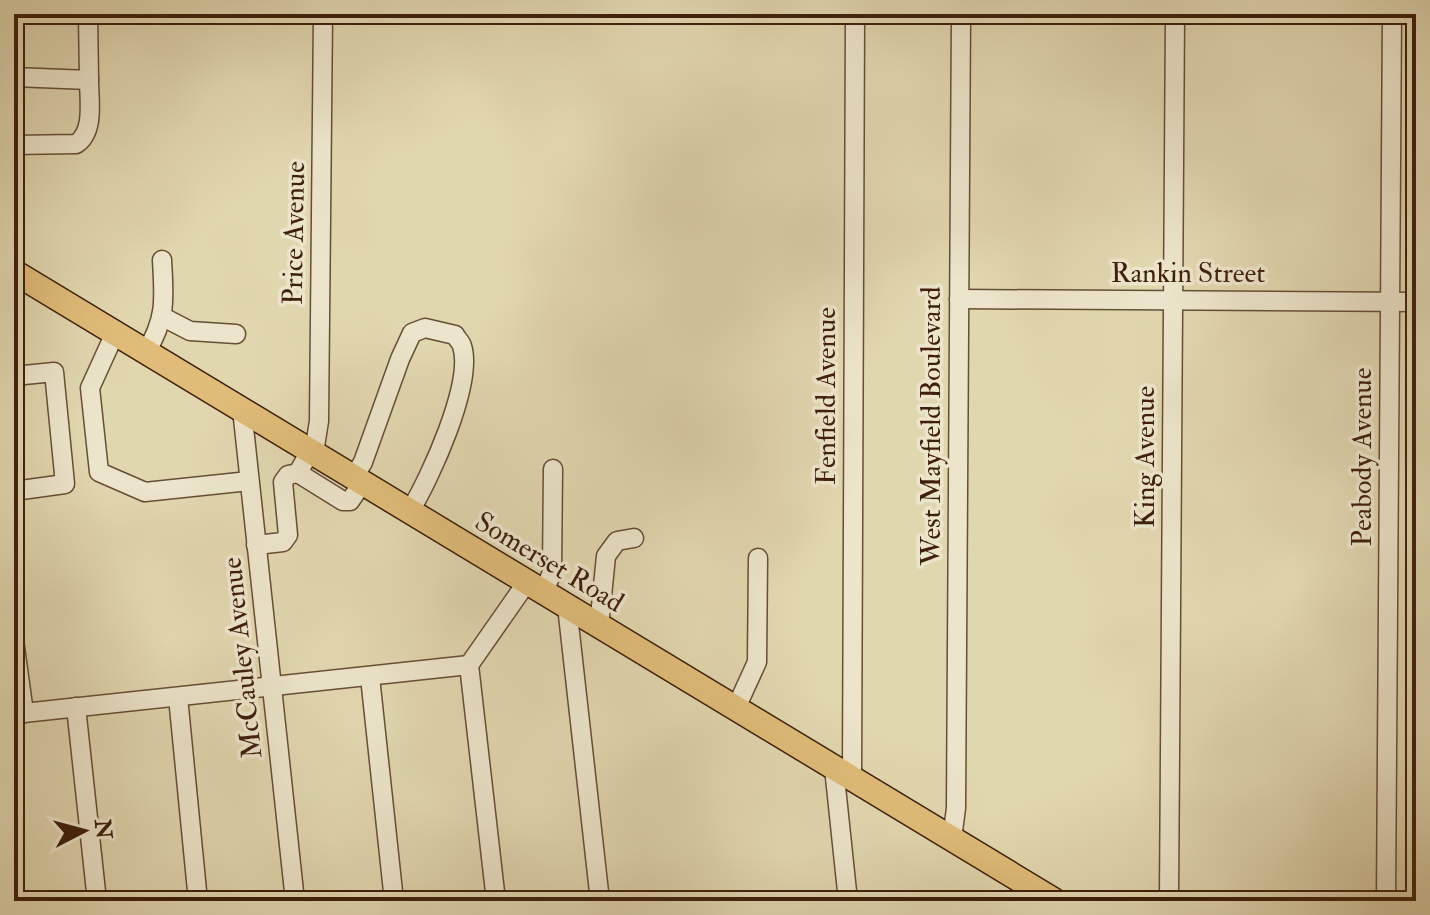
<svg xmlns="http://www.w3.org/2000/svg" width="1430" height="915" viewBox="0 0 1430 915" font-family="'IM FELL Double Pica',serif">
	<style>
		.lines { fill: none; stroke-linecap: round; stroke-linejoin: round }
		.minor-casing { stroke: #674d35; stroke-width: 21 }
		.major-casing { stroke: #3e1f0c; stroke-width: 27 }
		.minor { stroke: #ece5cb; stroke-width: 18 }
		.major { stroke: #e0bc78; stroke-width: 24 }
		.labels { text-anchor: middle; stroke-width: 7; stroke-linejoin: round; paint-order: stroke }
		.street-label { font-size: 28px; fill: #3e1f0c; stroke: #ece5cb }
	</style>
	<rect width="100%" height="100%" fill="#e1d7af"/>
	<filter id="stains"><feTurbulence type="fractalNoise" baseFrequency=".0025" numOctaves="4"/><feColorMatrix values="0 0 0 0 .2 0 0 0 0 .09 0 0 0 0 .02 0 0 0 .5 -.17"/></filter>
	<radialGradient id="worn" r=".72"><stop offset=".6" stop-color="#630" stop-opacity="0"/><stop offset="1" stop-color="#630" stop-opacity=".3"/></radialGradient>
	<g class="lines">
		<g class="minor-casing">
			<g id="minor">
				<path d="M14,77L89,80L88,14"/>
				<path d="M14,145L76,144C95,132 89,100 89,80"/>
				<path d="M959,299L1416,302"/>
				<path d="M163,317L190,331L236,334"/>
				<path d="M115,333L90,388L99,472L145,492L249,481"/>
				<path d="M146,352C167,318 164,298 162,260"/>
				<path d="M14,376L54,372L65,484L14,491"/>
				<path d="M242,409L295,901"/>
				<path d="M314,453L319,421L323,14"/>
				<path d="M298,473L343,501H350L363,482"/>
				<path d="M354,477L363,462L400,359L412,333L425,328L455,335C457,339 461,342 462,346C474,383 430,478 410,511"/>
				<path d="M256,545L283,542L288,535L283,482L288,475L298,473L310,451"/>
				<path d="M544,592L552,572L553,469"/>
				<path d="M567,606L600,901"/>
				<path d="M599,626L606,556L617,541L634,538"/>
				<path d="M14,640L24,713"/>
				<path d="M370,677L394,901"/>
				<path d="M178,697L198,901"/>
				<path d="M76,707L97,901"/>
				<path d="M736,708L757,662L758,558"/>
				<path d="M14,714L469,665"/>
				<path d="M834,768L848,901"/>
				<path d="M852,779L855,14"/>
				<path d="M952,839L956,808L961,14"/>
				<path d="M496,901L469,665L527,582"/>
				<path d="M1169,901L1175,14"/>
				<path d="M1386,901L1392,14"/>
			</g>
		</g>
		<g class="major-casing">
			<path id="major" d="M14,272L1055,901"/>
		</g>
		<use href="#minor" class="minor"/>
		<use href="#major" class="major"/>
	</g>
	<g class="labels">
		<g class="street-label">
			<text transform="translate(293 233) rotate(-89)" y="10">Price Avenue</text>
			<text x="1188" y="282">Rankin Street</text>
			<text transform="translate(825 396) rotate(-90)" y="10">Fenfield Avenue</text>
			<text transform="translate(930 426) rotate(-90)" y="10">West Mayfield Boulevard</text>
			<text transform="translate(1144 457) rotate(-90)" y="10">King Avenue</text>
			<text transform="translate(1361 457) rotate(-90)" y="10">Peabody Avenue</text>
			<text transform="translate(550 561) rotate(31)" y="10">Somerset Road</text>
			<text transform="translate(241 658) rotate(-96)" y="10">McCauley Avenue</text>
		</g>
	</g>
	<rect width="1430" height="915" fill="none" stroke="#e1d7af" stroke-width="48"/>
	<rect x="16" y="16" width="1398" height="883" fill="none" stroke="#3e1f0c" stroke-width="4"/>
	<rect x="24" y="24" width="1382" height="867" fill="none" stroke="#3e1f0c" stroke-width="2"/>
	<g transform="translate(84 831) rotate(84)" stroke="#ece5cb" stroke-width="6" paint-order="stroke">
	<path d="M0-6L14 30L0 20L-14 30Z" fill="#3e1f0c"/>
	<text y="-12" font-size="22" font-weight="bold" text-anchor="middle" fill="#3e1f0c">N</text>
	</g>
	<rect width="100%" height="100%" filter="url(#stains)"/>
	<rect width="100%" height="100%" fill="url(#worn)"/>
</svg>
